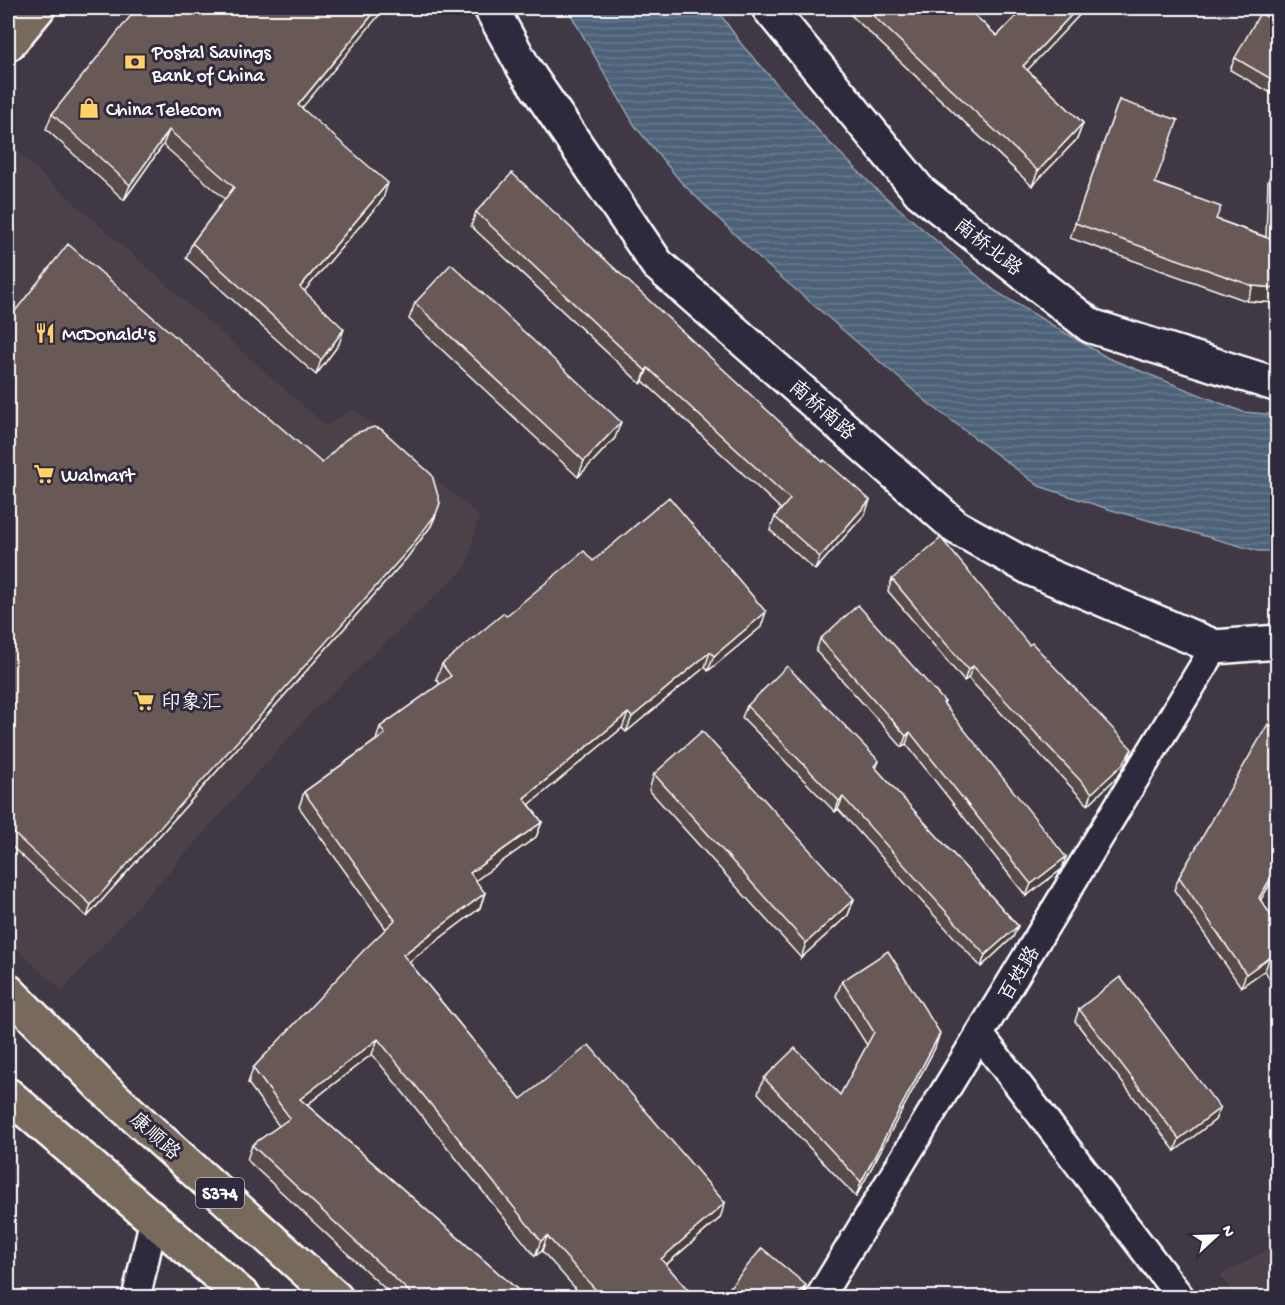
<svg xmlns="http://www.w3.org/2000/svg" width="1285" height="1305" viewBox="0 0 1285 1305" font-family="'Gochi Hand','LXGW WenKai TC',sans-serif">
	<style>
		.built { fill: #4c4249 }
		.water { fill: url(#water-rules); stroke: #94a1af; stroke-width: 1.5 }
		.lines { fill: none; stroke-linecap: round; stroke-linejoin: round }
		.minor-casing { stroke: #fff; stroke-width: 32 }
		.tertiary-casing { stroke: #fff; stroke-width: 38 }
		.primary-casing { stroke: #fff; stroke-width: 38 }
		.minor { stroke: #2f2a3d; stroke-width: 27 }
		.tertiary { stroke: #2f2a3d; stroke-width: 33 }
		.primary { stroke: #77695c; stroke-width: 33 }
		.wall { fill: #594c4a; stroke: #fff; stroke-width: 1.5 }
		.shaded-wall { fill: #483e3c; stroke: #fff; stroke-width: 1.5 }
		.building { fill: #675856; stroke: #fff; stroke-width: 1.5 }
		.labels { text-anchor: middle; stroke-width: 6; stroke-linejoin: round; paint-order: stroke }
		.shield { fill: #2f2a3d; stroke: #c1bfc5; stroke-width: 1.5 }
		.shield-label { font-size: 18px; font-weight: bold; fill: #fff }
		.poi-label { font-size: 20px; fill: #fff; stroke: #2f2a3d; text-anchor: start }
		.street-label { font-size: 20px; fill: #fff; stroke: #2f2a3d }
	</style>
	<defs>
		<pattern id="water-rules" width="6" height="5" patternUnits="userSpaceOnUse" patternTransform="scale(1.5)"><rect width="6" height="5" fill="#4d6279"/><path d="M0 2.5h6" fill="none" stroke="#687a8d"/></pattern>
	</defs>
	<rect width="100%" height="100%" fill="#403844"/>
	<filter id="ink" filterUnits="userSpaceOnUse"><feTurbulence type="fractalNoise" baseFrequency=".0167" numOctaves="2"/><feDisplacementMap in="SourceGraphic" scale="12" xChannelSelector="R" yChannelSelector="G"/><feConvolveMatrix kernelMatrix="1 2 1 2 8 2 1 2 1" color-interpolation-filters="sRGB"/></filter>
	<g filter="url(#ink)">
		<g class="built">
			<path d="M8,144L326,426L353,409L479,516L466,567L309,715L62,991L8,941Z"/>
			<path d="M1277,1244V1297H1237L1220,1276Z"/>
		</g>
		<path class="water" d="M567,8H716L742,45L825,138L876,189L995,291L1108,358L1243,412L1277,415V551H1258L1108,509L1039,486L928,403L761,260L681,182L635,126Z"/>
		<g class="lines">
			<g class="minor-casing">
				<g id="minor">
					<path d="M980,1035L1181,1298"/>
					<path d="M136,1298L154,1219"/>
					<path d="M819,1298L1215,647"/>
				</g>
			</g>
			<g class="tertiary-casing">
				<g id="tertiary">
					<path d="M491,8L524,68L657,264L956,527L1032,569L1215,647L1278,642"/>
					<path d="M769,8L920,192L1091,326L1278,385"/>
				</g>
			</g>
			<g class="primary-casing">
				<g id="primary">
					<path d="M8,44L38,8"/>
					<path d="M8,991L103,1088L336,1298"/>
					<path d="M8,1095L245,1298"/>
				</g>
			</g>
			<use href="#minor" class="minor"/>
			<use href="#tertiary" class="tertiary"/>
			<use href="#primary" class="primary"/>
		</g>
		<g class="wall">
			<path d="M854,8H967L997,36L1024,8H1086L1027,70L1083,123L1077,139L1032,186L851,15Z"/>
			<path d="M1278,23V97L1230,70L1235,58Z"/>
			<path d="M1119,100L1155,183L1216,219L1266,237L1268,181L1274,166L1278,167V303L1247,301L1070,238Z"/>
			<path d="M302,108L383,199L304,291L339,344L316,375L186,258L192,243L225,199L163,145L124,200L46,129L52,114Z"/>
			<path d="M476,212L865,514L815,570L770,530L775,517L781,509L643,381L641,384L471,226Z"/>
			<path d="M415,303L615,438L578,477L409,319Z"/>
			<path d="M8,320L436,515L431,526L406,559L87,917L8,843Z"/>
			<path d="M593,561L761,627L708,671L705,667L626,732L622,728L529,804L542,822L536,837L476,880L480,908L409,962L521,1099L720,1218L666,1265L695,1298H584L542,1251L535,1256L372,1054L307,1105L527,1298H395L247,1160L252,1145L279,1126L248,1083L253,1068L386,929L299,807L304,792L376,740L380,727L440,684L436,679L442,664L506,616Z"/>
			<path d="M892,579L1029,645L1128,760L1118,776L1088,805L968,678L964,681L888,591Z"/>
			<path d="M820,639L945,702L944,704L1062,869L1026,896L906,744L902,747L816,651Z"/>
			<path d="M747,706L879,761L876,769L1018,926L1013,937L981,967L838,809L835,812L742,717Z"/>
			<path d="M1278,730V871L1260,900L1278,925V997L1265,970L1241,987L1174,890L1179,877Z"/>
			<path d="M654,774L854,899L848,915L801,958L649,790Z"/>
			<path d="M842,981L935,1048L856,1197L758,1093L764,1078L840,1095L867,1045L836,996Z"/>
			<path d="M1079,1009L1220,1108L1215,1120L1175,1151L1075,1021Z"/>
		</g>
		<g class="shaded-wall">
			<path d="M378,8H385L292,120L298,105Z"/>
			<path d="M1078,8H1086L1017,81L1023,66Z"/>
			<path d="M1083,123L1077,139L1032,186L1038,171Z"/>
			<path d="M169,130L163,145L124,200L130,185Z"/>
			<path d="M388,183L383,199L295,302L300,287Z"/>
			<path d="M1253,286L1278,288V303L1247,301Z"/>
			<path d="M344,329L339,344L316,375L321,360Z"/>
			<path d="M648,368L643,381L641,384L646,371Z"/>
			<path d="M621,422L615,438L578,477L584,461Z"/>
			<path d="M870,500L865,514L815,570L820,557Z"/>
			<path d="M440,503L431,526L406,559L87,917L91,905Z"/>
			<path d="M766,612L761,627L708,671L714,656Z"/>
			<path d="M710,652L705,667L626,732L632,717Z"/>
			<path d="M973,666L968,678L964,681L968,670Z"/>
			<path d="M628,713L622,728L519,813L524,798Z"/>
			<path d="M910,732L906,744L902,747L906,736Z"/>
			<path d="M1132,749L1128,760L1118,776L1088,805L1092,793Z"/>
			<path d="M843,797L838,809L835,812L839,801Z"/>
			<path d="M542,822L536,837L465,888L470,873Z"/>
			<path d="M1066,857L1062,869L1026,896L1031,884Z"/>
			<path d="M1278,866V871L1254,911L1259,898Z"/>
			<path d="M485,893L480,908L398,970L403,955Z"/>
			<path d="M854,899L848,915L801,958L806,943Z"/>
			<path d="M1018,926L1013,937L981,967L985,955Z"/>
			<path d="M1270,957L1265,970L1241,987L1246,974Z"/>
			<path d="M940,1033L935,1048L856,1197L861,1182Z"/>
			<path d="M378,1039L372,1054L295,1114L300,1099Z"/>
			<path d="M1220,1108L1215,1120L1175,1151L1179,1139Z"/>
			<path d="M725,1203L720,1218L655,1274L661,1259Z"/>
			<path d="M547,1236L542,1251L535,1256L541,1241Z"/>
			<path d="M806,1285L802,1298H796Z"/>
		</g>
		<g class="building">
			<path d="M137,8H378L298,105L388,183L300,287L344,329L321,360L192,243L234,187L169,130L130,185L52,114Z"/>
			<path d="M865,8H967L997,36L1024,8H1078L1023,66L1083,123L1038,171Z"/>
			<path d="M1260,13L1278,23V83L1235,58Z"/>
			<path d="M1119,100L1178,120L1155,183L1221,207L1216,219L1270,239L1274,166L1278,167V288L1253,286L1075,223Z"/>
			<path d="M512,173L823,462L824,460L870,500L820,557L775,517L790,499L648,368L646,371L476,212Z"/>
			<path d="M68,244L322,463L345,440L356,433L374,427L381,429L432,475L440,503L436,514L411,547L91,905L8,828V320Z"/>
			<path d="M451,264L621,422L584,461L415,303Z"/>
			<path d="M669,497L766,612L714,656L710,652L632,717L628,713L524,798L542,822L470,873L485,893L403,955L521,1099L589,1045L725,1203L661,1259L695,1298H603L547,1236L541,1241L378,1039L300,1099L527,1298H416L252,1145L290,1118L253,1068L364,950L395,920L304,792L385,734L380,727L451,676L442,664L504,613L506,616L584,551L593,561Z"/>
			<path d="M941,538L1029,645L1032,643L1132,749L1123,764L1092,793L973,666L968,670L892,579Z"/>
			<path d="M858,605L945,702L943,703L1066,857L1031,884L910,732L906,736L820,639Z"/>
			<path d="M787,666L879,761L874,766L1018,926L985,955L843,797L839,801L747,706Z"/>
			<path d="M1268,724L1278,730V866L1259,898L1278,925V973L1270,957L1246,974L1179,877Z"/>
			<path d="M702,731L854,899L806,943L654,774Z"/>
			<path d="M888,951L940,1033L861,1182L764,1078L795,1048L840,1095L874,1032L842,981Z"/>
			<path d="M1120,977L1220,1108L1179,1139L1079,1009Z"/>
			<path d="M762,1248L806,1285L796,1298H721Z"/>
		</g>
	</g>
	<defs>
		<g id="bank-bare" transform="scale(1.62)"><path d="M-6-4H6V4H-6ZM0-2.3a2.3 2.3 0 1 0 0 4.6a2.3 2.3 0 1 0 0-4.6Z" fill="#ffd166" stroke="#2f2a3d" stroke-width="2.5" paint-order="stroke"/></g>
		<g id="shop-bare" transform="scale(1.62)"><path d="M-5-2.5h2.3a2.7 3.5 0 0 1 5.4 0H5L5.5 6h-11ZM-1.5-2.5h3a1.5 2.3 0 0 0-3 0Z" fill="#ffd166" stroke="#2f2a3d" stroke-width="2.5" paint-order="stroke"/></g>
		<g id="restaurant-bare" transform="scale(1.62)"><path d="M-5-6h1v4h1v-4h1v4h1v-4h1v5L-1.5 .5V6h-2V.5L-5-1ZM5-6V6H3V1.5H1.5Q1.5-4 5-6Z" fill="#ffd166" stroke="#2f2a3d" stroke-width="2.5" paint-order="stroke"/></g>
		<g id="supermarket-bare" transform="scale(1.62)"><path d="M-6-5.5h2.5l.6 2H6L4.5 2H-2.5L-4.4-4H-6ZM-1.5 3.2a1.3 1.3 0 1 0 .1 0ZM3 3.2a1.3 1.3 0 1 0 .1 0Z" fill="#ffd166" stroke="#2f2a3d" stroke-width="2.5" paint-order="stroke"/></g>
	</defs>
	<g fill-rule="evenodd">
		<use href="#bank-bare" x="135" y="62"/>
		<use href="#shop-bare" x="89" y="108"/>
		<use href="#restaurant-bare" x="45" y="333"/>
		<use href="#supermarket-bare" x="44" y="474"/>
		<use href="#supermarket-bare" x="144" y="701"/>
	</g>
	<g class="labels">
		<rect class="shield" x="196" y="1178" width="48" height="30" rx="4.5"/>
		<g class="shield-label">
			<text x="220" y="1199">S374</text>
		</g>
		<g class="poi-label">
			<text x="152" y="58">Postal Savings<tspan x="152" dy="23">Bank of China</tspan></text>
			<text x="106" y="115">China Telecom</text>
			<text x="62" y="340">McDonald's</text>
			<text x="61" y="481">Walmart</text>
			<text x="161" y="708">印象汇</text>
		</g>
		<g class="street-label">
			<text transform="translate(989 246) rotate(38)" y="7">南桥北路</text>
			<text transform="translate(823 409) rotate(41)" y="7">南桥南路</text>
			<text transform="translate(1018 973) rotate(-59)" y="7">百姓路</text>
			<text transform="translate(156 1135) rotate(42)" y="7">康顺路</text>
		</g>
	</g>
	<rect width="1285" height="1305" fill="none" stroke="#2f2a3d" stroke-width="30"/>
	<rect x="15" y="15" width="1255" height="1275" fill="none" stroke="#fff" stroke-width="2" filter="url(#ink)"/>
	<g transform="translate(1216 1236) rotate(68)" stroke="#2f2a3d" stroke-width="4.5" paint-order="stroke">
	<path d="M0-4.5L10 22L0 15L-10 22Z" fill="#ffffff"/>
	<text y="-9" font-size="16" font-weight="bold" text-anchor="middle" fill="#ffffff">N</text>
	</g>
</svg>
